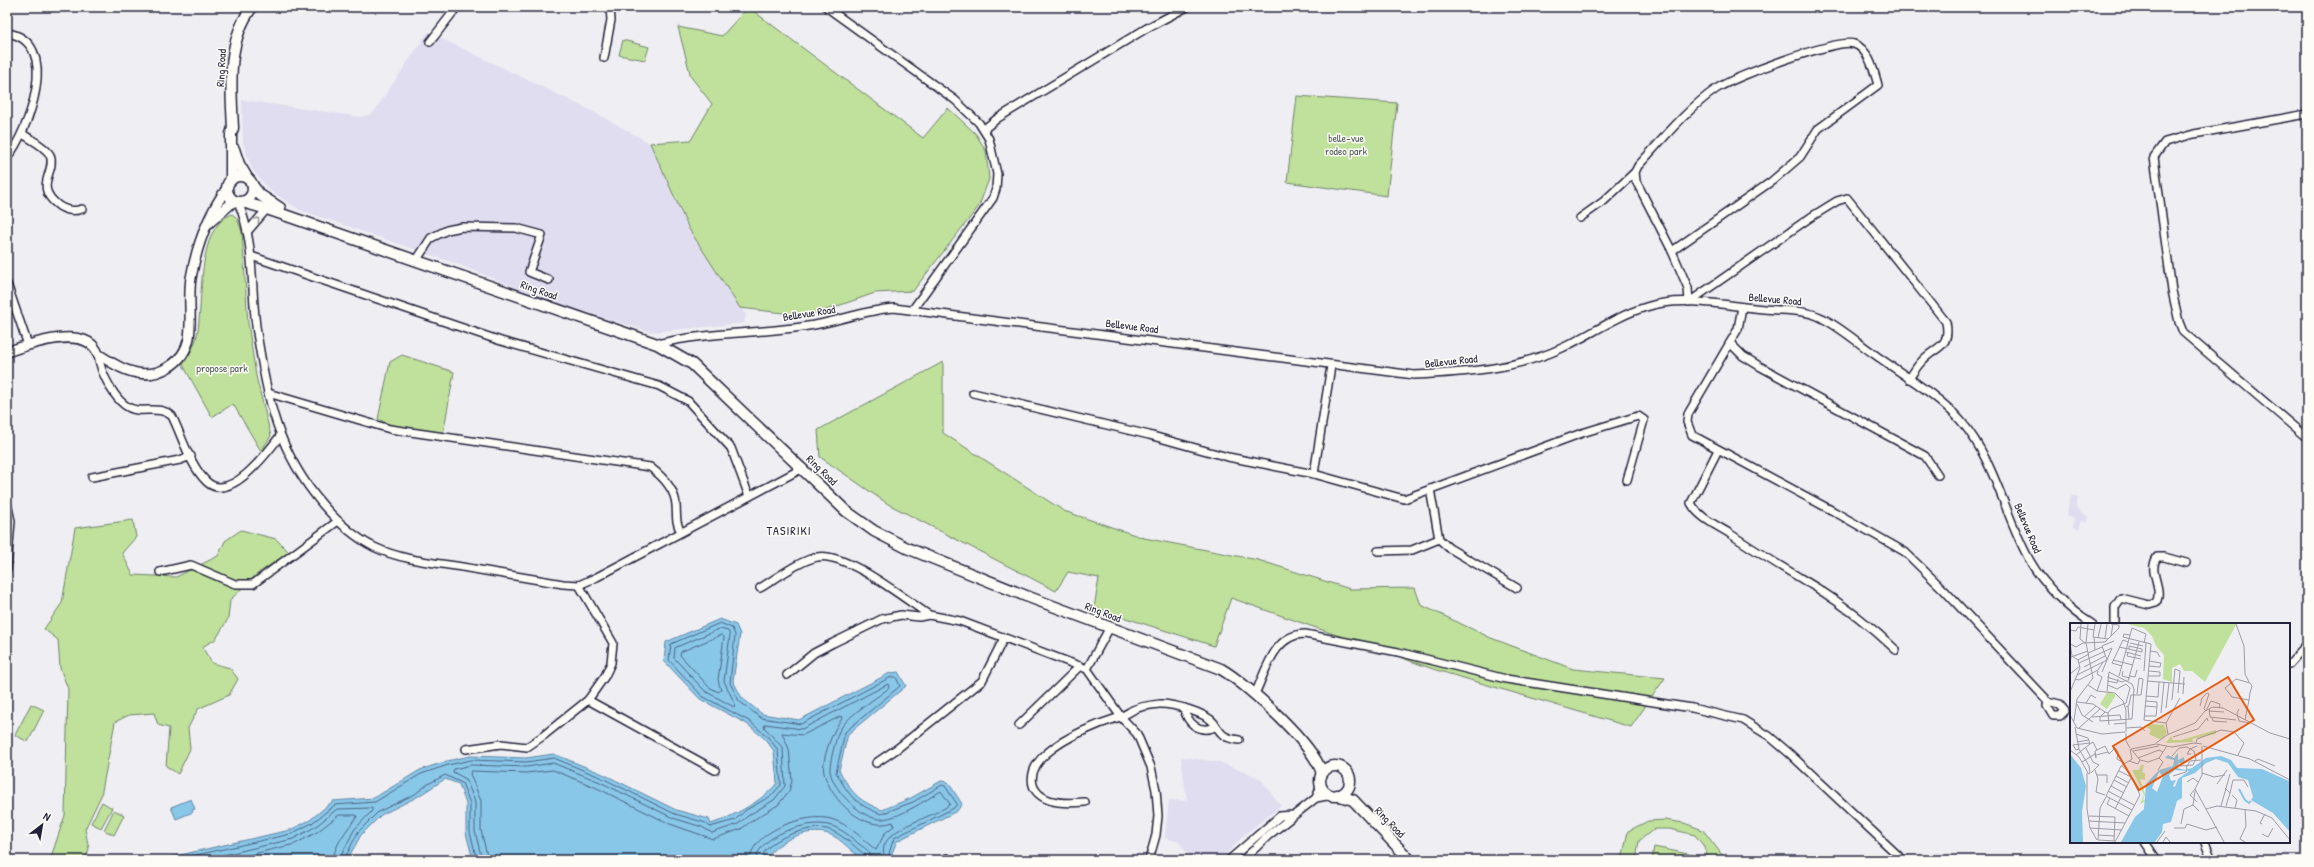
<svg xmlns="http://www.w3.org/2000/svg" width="2314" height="867" viewBox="0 0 2314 867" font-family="'Patrick Hand',sans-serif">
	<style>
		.built { fill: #dfddef }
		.green { fill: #bfe19b; stroke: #70826b }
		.water { fill: #89c7e9; stroke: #6085a3 }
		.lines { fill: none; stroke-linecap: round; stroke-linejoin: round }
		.shore { stroke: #4b6481; stroke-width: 1 }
		.minor-casing { stroke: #22223b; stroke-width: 10 }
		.tertiary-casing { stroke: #22223b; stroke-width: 12 }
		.secondary-casing { stroke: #22223b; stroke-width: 13 }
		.minor { stroke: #fdfcf7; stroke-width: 7 }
		.tertiary { stroke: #fdfcf7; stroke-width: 9 }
		.secondary { stroke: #fdfcf7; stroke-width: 10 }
		.oneway { stroke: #9a9aa2 }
		.labels { text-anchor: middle; stroke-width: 3; stroke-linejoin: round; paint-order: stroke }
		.street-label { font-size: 11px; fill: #22223b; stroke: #fdfcf7 }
		.park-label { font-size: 11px; fill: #515b58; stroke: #fdfcf7 }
		.neighbourhood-label { font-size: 12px; letter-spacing: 1px; fill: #22223b; stroke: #fdfcf7 }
		.inset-river { fill: none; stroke: #89c7e9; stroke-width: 2 }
		.inset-road { fill: none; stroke: #9d9ca9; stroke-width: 1 }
		.view { fill: #e8590c; fill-opacity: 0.15; stroke: #e8590c; stroke-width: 2 }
		.inset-edge { fill: none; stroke: #22223b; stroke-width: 2 }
	</style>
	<rect width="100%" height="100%" fill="#efeef3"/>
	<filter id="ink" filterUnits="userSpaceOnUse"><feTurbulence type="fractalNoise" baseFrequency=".025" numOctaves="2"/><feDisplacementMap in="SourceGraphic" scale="8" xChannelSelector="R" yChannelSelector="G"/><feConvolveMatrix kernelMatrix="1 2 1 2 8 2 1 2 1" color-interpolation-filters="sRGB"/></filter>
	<g filter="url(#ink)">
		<g class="built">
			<path d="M428,32L588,109L650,143L689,230L746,315L744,323L651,332L553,302L457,264L300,210L268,189L252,169L243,143L242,100L361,117L373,113Z"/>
			<path d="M2071,495L2078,497L2076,507L2082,514L2088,516L2087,522L2081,521L2079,529L2072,527L2074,519L2066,516Z"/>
			<path d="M1181,757L1219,762L1260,778L1281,806L1245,834L1221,860H1188L1189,856L1179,842L1165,838L1169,800L1187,801Z"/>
		</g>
		<g class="green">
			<path d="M748,7L923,138L948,108L976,134L986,151L989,179L979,206L913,291L875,293L809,316L740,308L689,229L650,143L691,140L712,104L691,77L678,27L722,36Z"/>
			<path d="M623,40L649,47L645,60L619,55Z"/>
			<path d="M1297,96L1397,103L1387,196L1287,182Z"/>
			<path d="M232,214L237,218L242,232L248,323L256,376L271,436L261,451L233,404L212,417L183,365C189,355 195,346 197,335C204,302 195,228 232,214Z"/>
			<path d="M402,355L454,372L443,435L391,425L378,419L390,362Z"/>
			<path d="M943,362V433L1064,511L1144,538L1258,560L1350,589L1415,588L1421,605L1491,638L1573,669L1665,678L1631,727L1436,670L1231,598L1214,646L1094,608L1099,578L1068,572L1056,591L888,504L820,457L818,430Z"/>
			<path d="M133,520L136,537L122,553L133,575L176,577L218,556L225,541L241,530L276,539L289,552L257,574L230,600L228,619L216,639L202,647L212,663L230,668L238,679L229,695L198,709L188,728L190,749L178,774L166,766L169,728L158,725L154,713L129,715L115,722L101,796L85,829L89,849L85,860H50L65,815L68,689L60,668L58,640L44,629L62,603L75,528Z"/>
			<path d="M31,704L44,710L28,742L15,735Z"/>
			<path d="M102,802L112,808L101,828L91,823Z"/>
			<path d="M114,810L124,815L114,835L104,830Z"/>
			<path d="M1665,820L1684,823L1703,830L1726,860H1709L1703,845L1695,835L1670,829H1654L1639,841L1636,860H1622L1628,831L1648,821Z"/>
			<path d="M1654,847L1698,856L1697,860H1652Z"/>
		</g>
		<g class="water">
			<path d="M720,619L736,625L740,634L733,681L742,698L762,714L799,720L890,673L898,672L906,686L848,734L839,770C852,793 857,800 882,810L911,798L941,781L948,782L962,804L957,811L897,841L892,853L896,860C887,860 874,863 865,860C858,858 844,842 835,837C813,824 778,839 765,860H473L466,833V804L459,784L445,779L417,797L381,815L361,835L347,860H158L290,830L310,820L333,801L374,798L420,770L447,761L470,756L526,758L554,754L603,774L676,810L709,819L711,824C732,817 764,800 777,783L774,751L765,739L747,724L700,699L664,661L666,642Z"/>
			<path d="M191,799L195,809L192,810L193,812L176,819L171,807Z"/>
		</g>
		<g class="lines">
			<g class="shore">
				<path d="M720,629L728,631L730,635L724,681L735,704L734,707L705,691L674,658L675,648Z"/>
				<path d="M722,635L724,637L718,680L721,690L718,692L709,687L680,655L681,652Z"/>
				<path d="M174,860L291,834L312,823L335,805L375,802L421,774L448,765L471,760L526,762L554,758L602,778L675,814L706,823L710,827L735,820L746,810L771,796L781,785L778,750L768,737L749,721L702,696L669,660L671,644L720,623L732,628L735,635L730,683L739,701L761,718L801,724L891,677H896L900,686L845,732L836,772C849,796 855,804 881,814L913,802L942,785L945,786L957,804L954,808L894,838L889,853L892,860"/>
				<path d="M202,860L293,839L315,827L337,809L372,808V811L354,830L339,860"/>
				<path d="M228,860L295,844L317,832L339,815H356L357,817C348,828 334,845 333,860"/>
				<path d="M344,860L358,832L378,812L415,794L428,784L445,775L462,783L470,803V832L477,860"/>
				<path d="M482,860L475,831V802L466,779L453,772L454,769L471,765L526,767L553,763L600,782L673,818L702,827L712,833L738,824L749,815L774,800L785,786L783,748L764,727L765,724L802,729L888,684L889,688C874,700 851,713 840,729C837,734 829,764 830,771C832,789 864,822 883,819C902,817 925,800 941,791L950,804C937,818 869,829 886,860"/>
				<path d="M488,860L481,830V801L470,774L471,771L526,773L553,770L597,788L670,824L713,839L741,829L753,820L778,805L789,791L792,781L789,749L782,733L803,735L841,716L842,719C833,728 821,761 824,773C831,800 864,833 893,822L894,826L885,833L876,850C862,839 849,824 831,819C807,812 751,831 750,860"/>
				<path d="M756,860C758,835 808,820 828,825C839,827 850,836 859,844C865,848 871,852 872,860"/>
				<path d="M761,860C764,839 809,825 827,829C841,833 854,846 865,855L867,860"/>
			</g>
			<g class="minor-casing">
				<g id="minor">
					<path d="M826,7L955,100L979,123L989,139L997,174L996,189L993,198L913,309"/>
					<path d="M7,33C63,41 28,132 7,158"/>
					<path d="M430,42L457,7"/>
					<path d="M604,58L611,20L610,7"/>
					<path d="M2307,114L2194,134L2165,142L2154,157L2172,291L2179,322L2183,332L2307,438"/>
					<path d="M984,129L998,118L1147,28L1187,7"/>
					<path d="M23,134C31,140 45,146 50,155C57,172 32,186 59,206C67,211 74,212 82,209"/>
					<path d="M1635,172L1638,166C1662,140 1687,109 1716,89C1733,77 1837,38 1854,44C1869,49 1874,71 1878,85L1818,129L1800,157L1772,181L1672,251L1688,288L1689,302L1811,217L1837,201L1847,198L1946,322C1951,348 1936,346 1922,361C1917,366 1913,373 1909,379"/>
					<path d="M238,202C256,243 250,290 257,333C268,401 277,451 323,505C337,521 354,537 374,547C399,559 428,562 456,566C492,572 527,578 563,584L579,585L597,577L803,468"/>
					<path d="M1580,218L1604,201L1635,172L1636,181L1672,251"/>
					<path d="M247,232L267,209"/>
					<path d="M251,256L501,341L659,386L688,401L731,448L749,496"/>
					<path d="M416,261L431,238L447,230L462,227L516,228L542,235L529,272L549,280"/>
					<path d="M7,284L28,345"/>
					<path d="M1742,307L1738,329L1688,414L1687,422L1692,435L1833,511L1905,552L1944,590L2048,701L2059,704L2065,711L2060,716H2053L2047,706L2048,701"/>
					<path d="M1730,343L1743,356L1761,367L1925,456L1938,475"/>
					<path d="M657,344C706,332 758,334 808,326C837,322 864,310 894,308L1414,375C1463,373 1517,369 1562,348C1590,335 1616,316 1646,307C1682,295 1726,306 1764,309C1782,311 1805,309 1822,318C1840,327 1857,342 1874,354C1903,375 1937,394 1961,421C1996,462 2004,515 2030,561C2043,584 2069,610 2092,624"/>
					<path d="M98,354C100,371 116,408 137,410C150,411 162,407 172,416C182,436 190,466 207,482C230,503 267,453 280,436"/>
					<path d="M268,393L390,429L650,467C662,476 675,488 676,505C677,515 675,522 681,532"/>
					<path d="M973,393L1149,435L1228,457L1314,474L1404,499L1582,433L1638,416L1644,420L1627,480"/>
					<path d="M1718,450L1691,503C1698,517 1716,525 1729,533C1758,553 1787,570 1817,588C1845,606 1872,627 1896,650"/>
					<path d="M1314,474L1331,366"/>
					<path d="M92,477L180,460L191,456"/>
					<path d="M7,503L11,521L7,569"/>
					<path d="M1439,539L1449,548L1517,588"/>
					<path d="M1378,551L1412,550L1439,539L1430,489"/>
					<path d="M160,572L191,565L235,584H253L338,521"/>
					<path d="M760,588C777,578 797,562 817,557C845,551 905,599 929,615"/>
					<path d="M2115,624V607L2121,598L2149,605L2156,603C2164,587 2147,573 2157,557H2164L2186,563"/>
					<path d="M2289,664L2307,644"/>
					<path d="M1087,669L1110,627"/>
					<path d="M787,675L814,653L833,643L882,619L901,615L919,617L929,615L960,621L1087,669L1121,717L1137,734L1151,767L1156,790L1158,816L1156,835L1149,860"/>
					<path d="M1255,694C1266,671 1274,634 1305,634L1398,652L1506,679L1692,708L1743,720L1769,736L1789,753L1903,860"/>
					<path d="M588,700L715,770"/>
					<path d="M1184,708C1187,723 1199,734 1215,727"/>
					<path d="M1019,725L1080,666"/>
					<path d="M466,749L501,744L527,747L543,736L588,700L605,676L611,663L613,643L579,585"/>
					<path d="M876,763L898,748L982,681L1004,638"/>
					<path d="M1316,798L1321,785"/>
					<path d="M1085,802C1074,803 1060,804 1049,800C1024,790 1030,767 1047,753C1065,737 1097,724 1120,717C1125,715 1129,712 1133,710C1141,706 1151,705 1160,704C1173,704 1205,712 1214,723C1222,735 1223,738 1239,740"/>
					<path d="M2145,842L2157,860"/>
					<path d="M2205,842L2212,860"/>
					<path d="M947,858L948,860"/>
					<path d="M1229,860L1280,816L1293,815"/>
					<path d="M1243,860L1269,835L1316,798L1332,795"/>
				</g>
			</g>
			<g class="tertiary-casing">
				<g id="tertiary">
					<path d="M209,223L234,201"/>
					<path d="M7,352C27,345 87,323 98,354C109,361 120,369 133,372C157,379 184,364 189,338C192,318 188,297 191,278C197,244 208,215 227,188"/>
				</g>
			</g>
			<g class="secondary-casing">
				<g id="secondary">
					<path d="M234,149L239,164L248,179"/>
					<circle cx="240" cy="189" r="13"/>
					<path d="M231,180V134L233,128C231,87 226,42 252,7"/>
					<path d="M253,186L260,195L280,208"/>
					<path d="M242,202L267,209L657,344L692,364L846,511L874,531L907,548L1026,596L1221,669C1247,684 1315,745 1322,774"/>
					<circle cx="1335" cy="781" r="15"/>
					<path d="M1337,795L1353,800L1410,860"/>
				</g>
			</g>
			<use href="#minor" class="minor"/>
			<use href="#tertiary" class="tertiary"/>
			<use href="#secondary" class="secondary"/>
		</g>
		<defs><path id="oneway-chevron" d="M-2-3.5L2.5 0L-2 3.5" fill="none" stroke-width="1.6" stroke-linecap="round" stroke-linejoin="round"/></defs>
		<use class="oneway" href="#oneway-chevron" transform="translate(257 220) rotate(-50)"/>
	</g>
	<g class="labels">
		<g class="street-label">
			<text transform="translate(221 68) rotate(-87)" y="4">Ring Road</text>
			<text transform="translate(539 290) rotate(19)" y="4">Ring Road</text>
			<text transform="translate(1775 299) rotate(5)" y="4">Bellevue Road</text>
			<text transform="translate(809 313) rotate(-9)" y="4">Bellevue Road</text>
			<text transform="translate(1132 326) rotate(7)" y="4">Bellevue Road</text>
			<text transform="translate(1451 361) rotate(-6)" y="4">Bellevue Road</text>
			<text transform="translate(822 470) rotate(44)" y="4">Ring Road</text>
			<text transform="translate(2028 528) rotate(67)" y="4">Bellevue Road</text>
			<text transform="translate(1103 612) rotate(21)" y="4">Ring Road</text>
			<text transform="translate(1390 822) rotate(46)" y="4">Ring Road</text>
		</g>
		<g class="park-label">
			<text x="1346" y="142">belle-vue<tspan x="1346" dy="13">rodeo park</tspan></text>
			<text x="222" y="372">propose park</text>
		</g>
		<g class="neighbourhood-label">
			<text x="789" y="535">TASIRIKI</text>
		</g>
	</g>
	<g transform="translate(2070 623)">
		<rect width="220" height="220" fill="#efeef3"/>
		<path d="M57,1H165L166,2L135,59L122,48H114L110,41L102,45V59L93,56L94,32L86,23L82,13L74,5ZM38,68L46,72L37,86L30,81ZM93,100L97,110L93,115L89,116L79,111L81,107L77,104L80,101L93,102ZM146,107V111L122,116L123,119L96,120L101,113L103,117H111ZM71,142H74L72,149L75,150V157L70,156L75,171L73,177L76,178L70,181L74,172L62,147H69Z" fill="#bfe19b"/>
		<path d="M108,130V137L114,134L115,140H109L107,145L115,147L122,145L136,135L151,133L161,137L167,145L192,146L219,158L220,209L203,190L181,177L183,174L178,157L168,154L158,140L146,136L136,140L125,150L112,155V175L107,178L101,199L93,201L92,209L85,219H51L65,194L74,186L76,161L89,147L103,143L104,137L95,135L98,132L104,135ZM105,147L119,148L108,156L105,164L103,163L106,157L101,158L99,152ZM89,149L93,153L87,169L82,165ZM0,131L11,145L16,163L12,189L13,219H0Z" fill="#89c7e9" fill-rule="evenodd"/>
		<path class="inset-river" d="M169,166L175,177L179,180L181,178"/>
		<path class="inset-road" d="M11,1L10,16L15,20M25,1L23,14L38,16M166,1L174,23L175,51L179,59M0,7L6,8L8,4L24,7M60,12L54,11L53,14L81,21L74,97L96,100L98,111M41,13L43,1M24,14L25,27M28,15L31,1M35,15L37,1M60,20L73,23M0,21L6,24L13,20L35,19L49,5V2L41,1M49,24L72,29M59,26V23L72,26V29M80,28L87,29L90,34M56,29L71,33M18,30L32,24M58,30L57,33L71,36M8,37L19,31M37,37L32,23L44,18M43,37L63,42M0,40L1,34L18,28M9,40L42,25M52,43L42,40L53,17L58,19M79,43L90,44L91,40L79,38M14,44L35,33M53,48L52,53L60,55M74,48L76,20M32,49L42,25M0,51L10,43M7,52L37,37M49,53L62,5L76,11L74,20M60,53L65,54L67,47M78,53H90V49L79,48M37,54L52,59L57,57M5,56L9,57L28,47L33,39M37,58L47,60L48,56M58,58L69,19M77,58L115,61M18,62L27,68L45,70L53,78L56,87V109M38,62L47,66L56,61L60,65L56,80L41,86L38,90M27,68L32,54L27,51L28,48M0,69L10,45L8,37L2,33L0,20M113,71L114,54M76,73L88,74L89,59M102,77L105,46L110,48L108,70M7,79L23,81L35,89M16,80L21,72L26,75M7,81L12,92L23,99M58,83L59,96M75,83L87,84M130,83L132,75L137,70L139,71L134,86L136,88L141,78L150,81L149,85M56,84L59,82L61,72H71L73,56L69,55L67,71M96,85L99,60M139,86L140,94L166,97M169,86L167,90L169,98L179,100M139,88L154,89M91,90L94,59M0,92L7,105L32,111L55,109M31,93L35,89L38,90L39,102M74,93H86L87,84V79L76,78M14,94L26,83M22,94L50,92L51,96M30,94V98L62,96L64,66L62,61L39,49L37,68M142,94L143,98L157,99M175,97L179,77L180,70L182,63L180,60L166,56L155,65L162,74L179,77M4,98L7,76L23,55L16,20L18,1M96,100L110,75M44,101L56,100M5,104L9,126L19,143L20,150L18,151M9,105L30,86M56,105L71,104L75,108M56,110V118L60,125M6,111L18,115L20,121L6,132M103,114L128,106L137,95L138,98M7,119L19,117M86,120L97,112L125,100L135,88L143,84L153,85L200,110L220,116M126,120L127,116L151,107L164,109L174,120L168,132M20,121L23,119L27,127M132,123V152L125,166L154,219M133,123L180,136L220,157M16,125L23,139L29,142L21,150M9,126L6,127L3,122L20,120M61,126L70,137L78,139L89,135L97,123M61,126L86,121L102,124L124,120L132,121M0,127L9,134L18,150M63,128L89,123M25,130L26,135L25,128L35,123L38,129M121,131H117L120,126L127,123M26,132L38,129L39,131L45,125L48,129L47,136L54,140M102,133L109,125L117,124L124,128L126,136L123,142L110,143M68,135L89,127L93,129M59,138L68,141L70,137M185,138L188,136L205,143M12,139L25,131M116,145L120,138L131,137M25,147L28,156L26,169L35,172M88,147L93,139L89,135M49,148L61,154M17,150V186L20,205L27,217M132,150L144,154L155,152M27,152H37V160M46,153L59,160M103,153L116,149L117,145M44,157L57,164M117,159L123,155L128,159M147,161L157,147M41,163L54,170M155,165L160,170L156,183M125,166L120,172L127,179M38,168L64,182M125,168L123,182L129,188M160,170L163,157H174L178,164M162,172L167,177L165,185M36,173L51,143L62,136L60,126M36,173L62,187M40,175L37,181L59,193M151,183L160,151M45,186L61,155M136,186L147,183L186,188L202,195L220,217M175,186L176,203L170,216L175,219M19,193L45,194L44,218M19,198L55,200M111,201L114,186L123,182M192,201L190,200L195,191M20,205L52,207M104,205H115L117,201L136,207L147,204M192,211L198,214L203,205M28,212L45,213M28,217L30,185L36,174M28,217L45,218M45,219L70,172L59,149L52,143M87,219L95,208M93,219L96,214L100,219"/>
		<path class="view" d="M158,54L184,97L69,167L43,123Z"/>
		<rect width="220" height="220" class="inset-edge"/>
	</g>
	<rect width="2314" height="867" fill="none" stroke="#fdfcf7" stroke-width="24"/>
	<rect x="12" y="12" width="2290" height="843" fill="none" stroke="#22223b" stroke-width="1.5" filter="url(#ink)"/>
	<g transform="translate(42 825) rotate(31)" stroke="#fdfcf7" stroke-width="3" paint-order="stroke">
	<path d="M0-3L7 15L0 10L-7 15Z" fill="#22223b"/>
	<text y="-6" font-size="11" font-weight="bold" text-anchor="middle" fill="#22223b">N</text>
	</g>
</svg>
